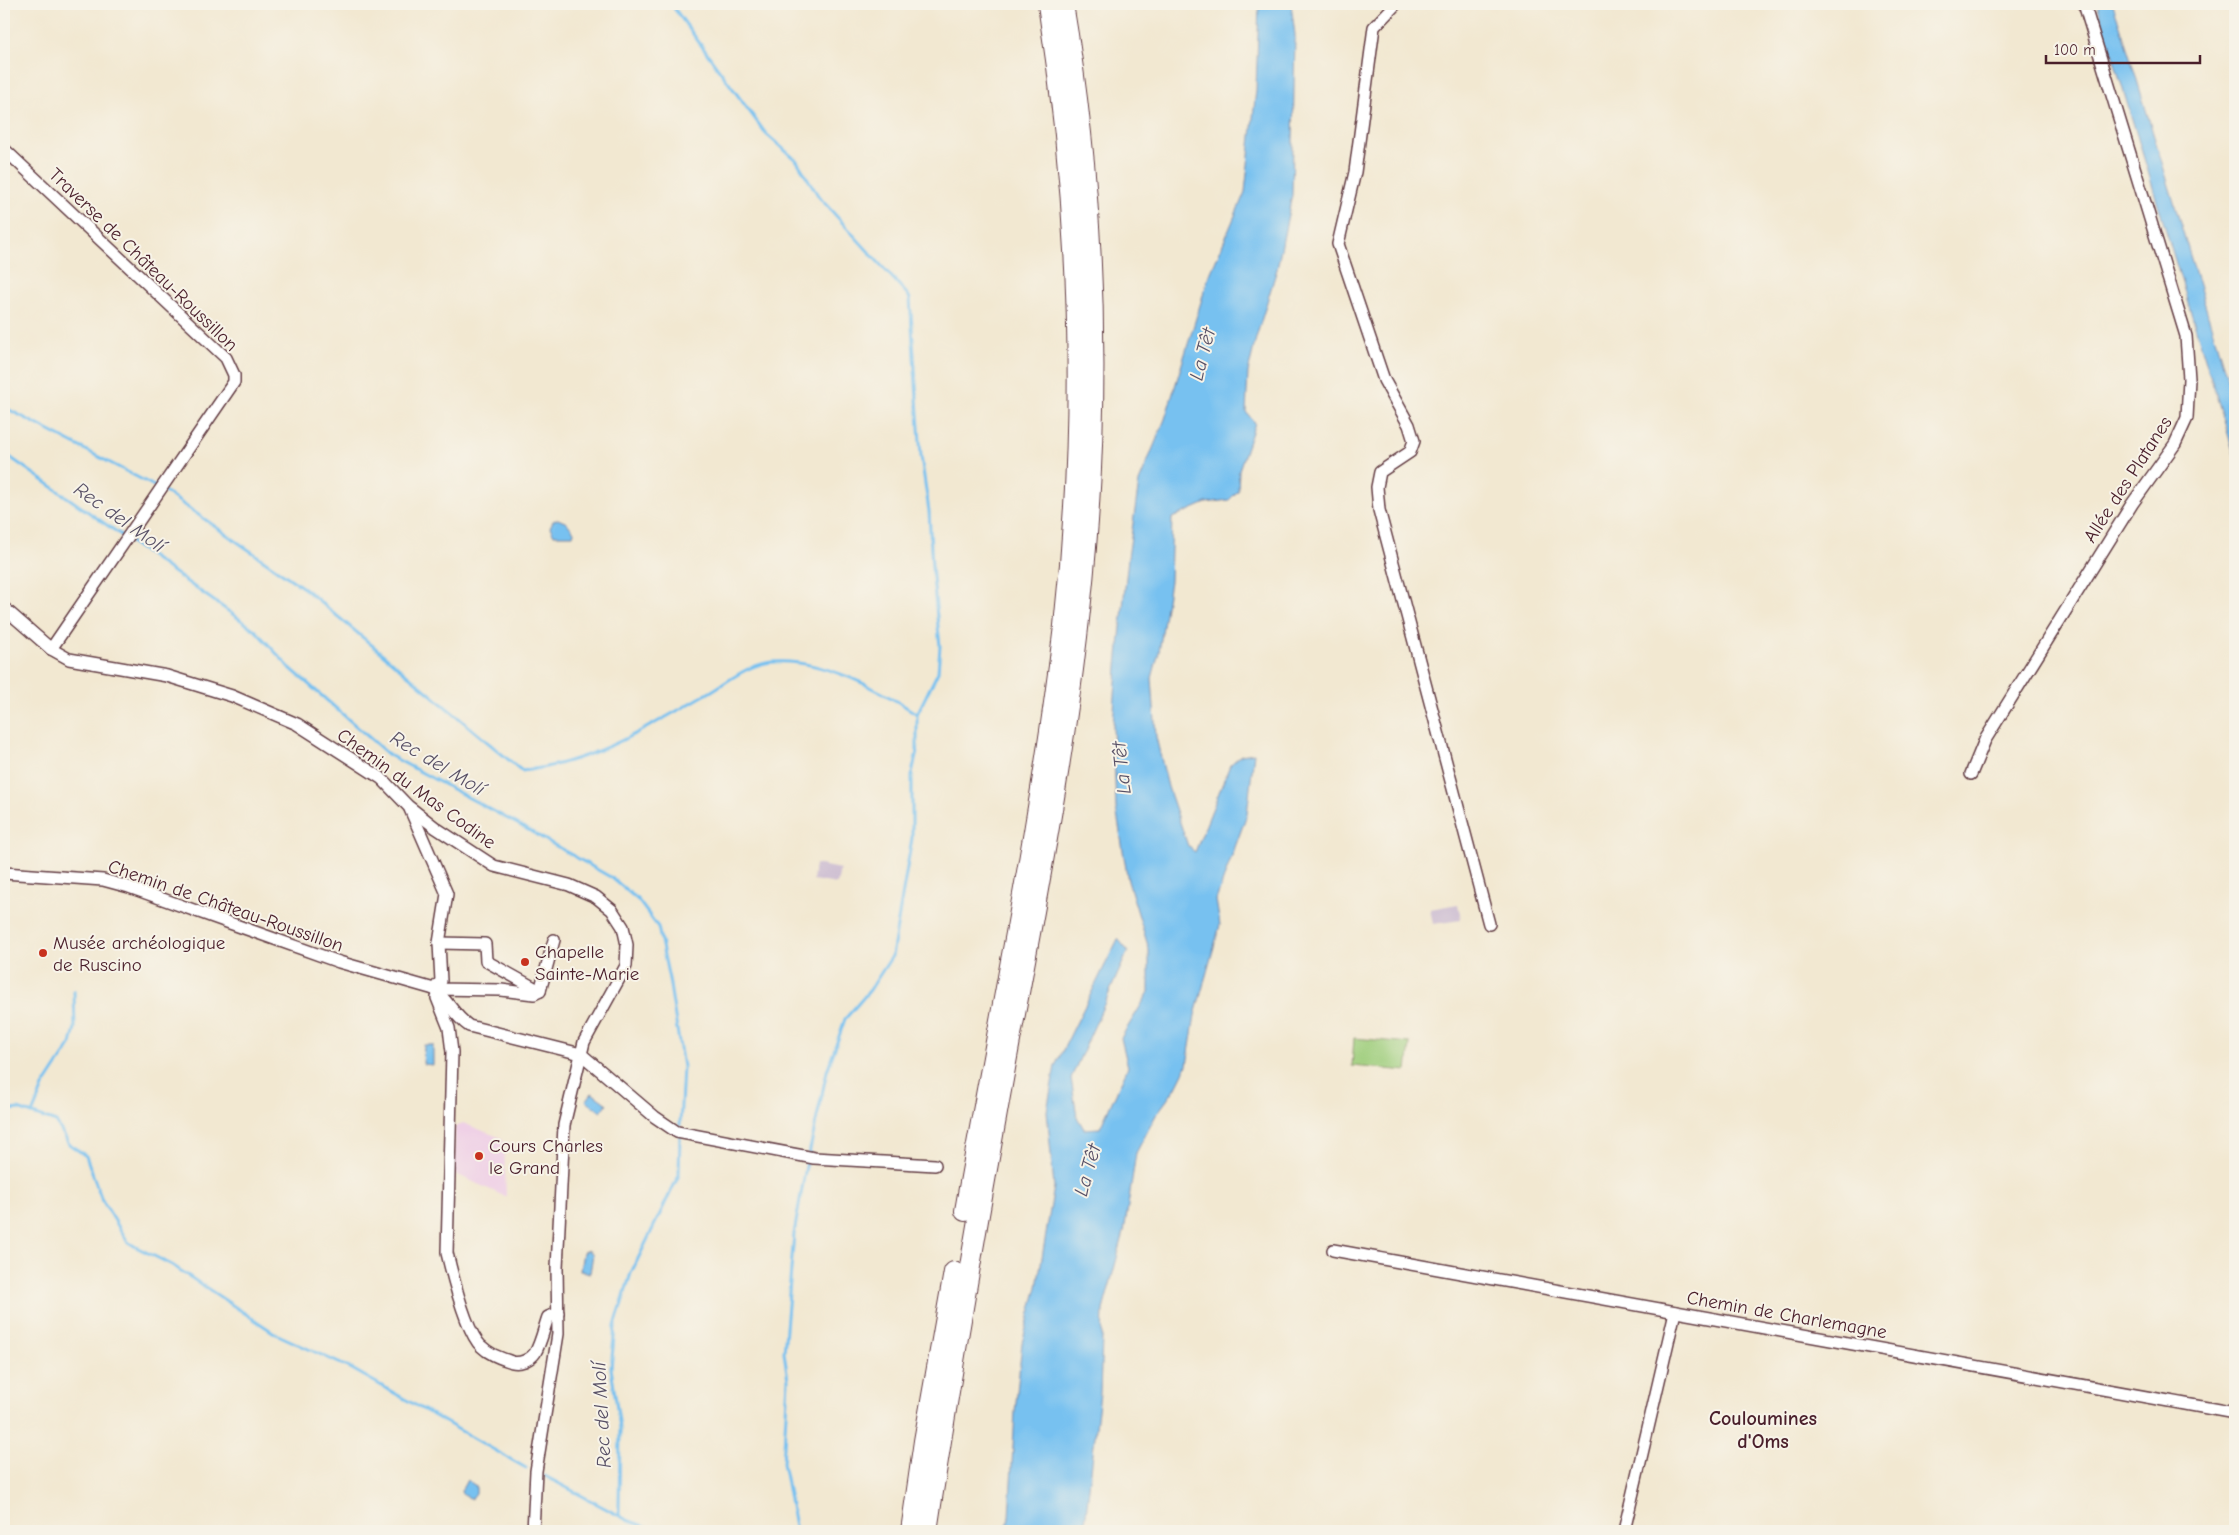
<svg xmlns="http://www.w3.org/2000/svg" width="2239" height="1535" viewBox="0 0 2239 1535" font-family="'Comic Neue',sans-serif">
	<style>
		.built { fill: #efd0e6 }
		.industrial { fill: #cdbed2 }
		.green { fill: #9ecd7c; stroke: #747654 }
		.water { fill: #77c1f0; stroke: #60708e }
		.lines { fill: none; stroke-linecap: round; stroke-linejoin: round }
		.stream { stroke: #77c1f0; stroke-width: 3 }
		.street-casing { stroke: #633d44; stroke-width: 14 }
		.highway-casing { stroke: #633d44; stroke-width: 22 }
		.street { stroke: #fff; stroke-width: 11 }
		.highway { stroke: #fff; stroke-width: 20 }
		.poi-dot { fill: #c8321e; stroke: #f7f3e8; stroke-width: 2 }
		.labels { text-anchor: middle; stroke-width: 4; stroke-linejoin: round; paint-order: stroke }
		.street-label { font-size: 19px; fill: #4a1f2b; stroke: #f7f3e8 }
		.poi-label { font-size: 19px; fill: #4a1f2b; stroke: #f7f3e8; text-anchor: start }
		.water-label { font-size: 20px; font-style: italic; fill: #585066; stroke: #f7f3e8 }
		.neighbourhood-label { font-size: 20px; font-weight: bold; fill: #4a1f2b; stroke: #f7f3e8 }
	</style>
	<rect width="100%" height="100%" fill="#f7f3e8"/>
	<filter id="ink" filterUnits="userSpaceOnUse"><feTurbulence type="fractalNoise" baseFrequency=".02" numOctaves="2"/><feDisplacementMap in="SourceGraphic" scale="10" xChannelSelector="R" yChannelSelector="G"/><feConvolveMatrix kernelMatrix="1 2 1 2 8 2 1 2 1" color-interpolation-filters="sRGB"/></filter>
	<filter id="wash" filterUnits="userSpaceOnUse"><feTurbulence type="fractalNoise" baseFrequency=".0096" numOctaves="4" result="noise"/><feDisplacementMap in="SourceGraphic" scale="20" xChannelSelector="R" yChannelSelector="G"/><feGaussianBlur stdDeviation="1.12" result="paint"/><feColorMatrix in="noise" values="0 0 0 0 0 0 0 0 0 0 0 0 0 0 0 0 0 1.4 0 .05"/><feComposite in="paint" operator="in"/></filter>
	<g filter="url(#wash)">
		<rect width="100%" height="100%" fill="#f2e8d1"/>
		<path class="built" d="M463,1123L501,1138L504,1144L506,1197L454,1173L455,1128Z"/>
		<g class="industrial">
			<path d="M815,864L840,869L837,884L813,880Z"/>
			<path d="M1458,904L1461,920L1433,924L1430,909Z"/>
		</g>
		<path class="green" d="M1354,1038L1410,1043L1407,1071L1352,1066Z"/>
		<g class="water">
			<path d="M1259,4H1291L1295,35L1292,195L1277,269L1256,338L1248,372L1246,412L1255,423L1239,470L1238,491L1229,500L1206,503L1172,518L1170,581L1159,652L1152,678L1156,737L1168,787L1188,846L1195,852L1230,765L1241,755L1254,753L1247,814L1216,900L1220,925L1195,1015L1187,1065L1175,1089L1156,1115L1136,1153L1124,1232L1103,1310L1100,1393L1084,1531H1006L1009,1517L1015,1412L1022,1343L1037,1287L1054,1187L1047,1111L1055,1066L1118,939L1128,951L1071,1078L1077,1117L1084,1129L1100,1128L1128,1067L1121,1038L1149,992V949L1128,881L1116,808L1113,726L1117,666L1128,558L1139,482L1165,419L1208,279L1245,192L1256,90Z"/>
			<path d="M2097,4H2113L2130,57L2235,404V457Z"/>
			<path d="M558,519L567,523L574,532L573,535H554L550,527L553,521Z"/>
			<path d="M424,1045H433V1065L423,1064Z"/>
			<path d="M592,1093L607,1104L601,1112L586,1101Z"/>
			<path d="M588,1250L593,1254L590,1273L580,1271L583,1252Z"/>
			<path d="M467,1480L476,1486V1494L472,1499L462,1494L461,1491Z"/>
		</g>
		<g class="lines">
			<g class="stream">
				<path d="M671,4L766,134L797,161L819,197L908,295L910,299L921,456L929,511L932,567L940,646L938,672L917,714V752L912,773V838L892,956L870,990L845,1019L827,1071L809,1154"/>
				<path d="M4,407L156,487"/>
				<path d="M4,453L124,537"/>
				<path d="M164,491L305,589L522,771C590,763 644,730 703,696C726,684 746,664 773,662C820,658 880,689 917,714"/>
				<path d="M129,541L255,630L289,667L389,755L523,827L612,878L638,900L658,927L669,979L683,1067L680,1125"/>
				<path d="M4,1111L18,1109L56,1122L69,1144L86,1156L102,1200L128,1242L136,1247L172,1265L276,1334L352,1369L526,1468"/>
				<path d="M32,1114L43,1087L71,1044L75,1028L74,991"/>
				<path d="M545,1476L627,1520L657,1531"/>
				<path d="M619,1515L620,1428L611,1368L615,1326L631,1273L679,1175L680,1136"/>
				<path d="M796,1531L783,1463L788,1380L784,1352L794,1234L807,1160"/>
			</g>
		</g>
	</g>
	<g filter="url(#ink)">
		<g class="lines">
			<g class="street-casing">
				<g id="street">
					<path d="M1396,4L1374,27L1355,172L1338,244L1384,380L1409,425L1414,441L1410,452L1380,472L1377,487L1379,510L1489,924"/>
					<path d="M4,149L226,358L234,375V382L51,649"/>
					<path d="M4,608L51,649L69,659L167,676L232,696L297,724L381,778L408,806L436,828L494,866L569,885L596,897L612,910L623,927L627,945L626,966L584,1042L564,1125L557,1268L558,1334L536,1471L533,1531"/>
					<path d="M1971,774L1985,740L2132,504L2175,444L2187,418L2189,379L2186,336L2084,4"/>
					<path d="M410,809L447,894L439,943L441,981L434,989"/>
					<path d="M4,873L103,880L129,887L339,962L434,989L501,990L534,994L540,991L554,940"/>
					<path d="M439,943L485,944L486,961L540,991"/>
					<path d="M434,989C449,1001 453,1015 469,1026L581,1054L655,1117L677,1132L814,1158L935,1165"/>
					<path d="M437,998L449,1028L452,1052L447,1253C452,1274 466,1332 481,1346C490,1355 501,1358 512,1362C520,1364 530,1360 535,1353C541,1343 544,1328 548,1317L558,1313"/>
					<path d="M1333,1250L2235,1413"/>
					<path d="M1624,1531L1675,1312"/>
				</g>
			</g>
			<g class="highway-casing">
				<g id="highway">
					<path d="M965,1211C999,1017 1041,822 1064,626C1087,420 1080,209 1048,4"/>
					<path d="M911,1531L924,1441L954,1272"/>
					<path d="M927,1531C952,1365 981,1200 1011,1035C1043,865 1076,694 1088,521C1100,349 1092,174 1063,4"/>
				</g>
			</g>
			<use href="#street" class="street"/>
			<use href="#highway" class="highway"/>
		</g>
	</g>
	<g class="poi-dot">
		<circle cx="43" cy="953" r="5"/>
		<circle cx="525" cy="962" r="5"/>
		<circle cx="479" cy="1156" r="5"/>
	</g>
	<g class="labels">
		<g class="street-label">
			<text transform="translate(144 259) rotate(44)" y="7">Traverse de Château-Roussillon</text>
			<text transform="translate(2127 479) rotate(-57)" y="7">Allée des Platanes</text>
			<text transform="translate(417 788) rotate(36)" y="7">Chemin du Mas Codine</text>
			<text transform="translate(226 905) rotate(19)" y="7">Chemin de Château-Roussillon</text>
			<text transform="translate(1787 1314) rotate(10)" y="7">Chemin de Charlemagne</text>
		</g>
		<g class="poi-label">
			<text x="53" y="949">Musée archéologique<tspan x="53" dy="22">de Ruscino</tspan></text>
			<text x="535" y="958">Chapelle<tspan x="535" dy="22">Sainte-Marie</tspan></text>
			<text x="489" y="1152">Cours Charles<tspan x="489" dy="22">le Grand</tspan></text>
		</g>
		<g class="water-label">
			<text transform="translate(1202 354) rotate(-75)" y="7">La Têt</text>
			<text transform="translate(120 517) rotate(35)" y="7">Rec del Molí</text>
			<text transform="translate(438 763) rotate(31)" y="7">Rec del Molí</text>
			<text transform="translate(1121 768) rotate(-96)" y="7">La Têt</text>
			<text transform="translate(1087 1170) rotate(-74)" y="7">La Têt</text>
			<text transform="translate(601 1415) rotate(-93)" y="7">Rec del Molí</text>
		</g>
		<g class="neighbourhood-label">
			<text x="1763" y="1425">Couloumines<tspan x="1763" dy="23">d'Oms</tspan></text>
		</g>
	</g>
	<rect width="2239" height="1535" fill="none" stroke="#f7f3e8" stroke-width="20"/>
	<path d="M2046 55v8h154v-8" fill="none" stroke="#4a1f2b" stroke-width="2.5"/>
	<text x="2054" y="55" font-size="15" fill="#4a1f2b" stroke="#f7f3e8" stroke-width="4" paint-order="stroke">100 m</text>
</svg>
